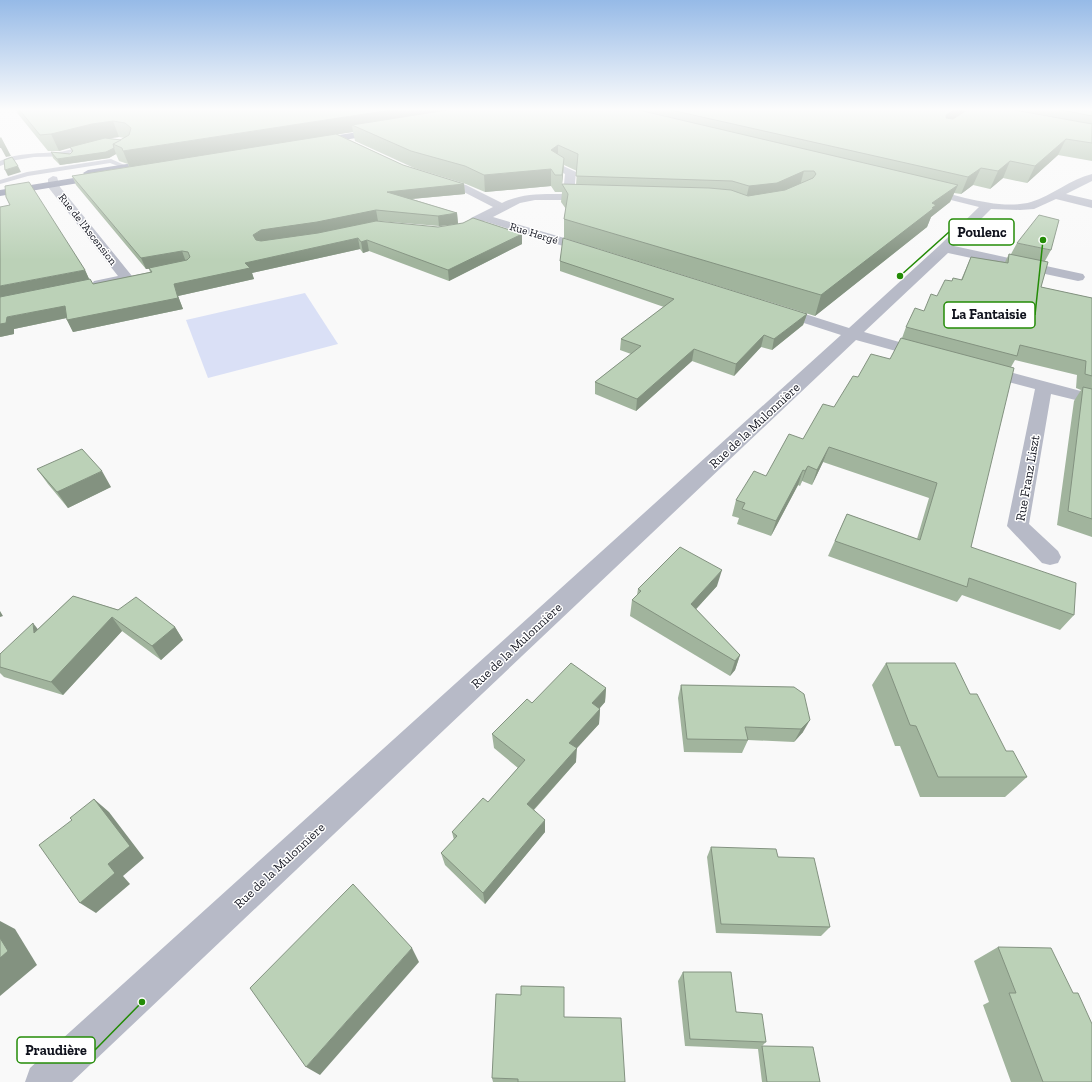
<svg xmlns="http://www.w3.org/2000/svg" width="1092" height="1082" viewBox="0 0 1092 1082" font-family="'Zilla Slab',serif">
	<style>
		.green { fill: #dae0f6 }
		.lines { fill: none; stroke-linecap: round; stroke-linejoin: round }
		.service { fill: #b7bac7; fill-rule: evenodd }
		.minor { fill: #b7bac7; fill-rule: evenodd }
		.primary { fill: #7f859d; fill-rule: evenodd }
		.wall { fill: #a1b49d; fill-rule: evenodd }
		.shaded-wall { fill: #839280 }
		.building { fill: #bbd1b7; stroke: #839280 }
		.labels { text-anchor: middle; stroke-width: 3; stroke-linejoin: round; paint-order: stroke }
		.far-street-label { font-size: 11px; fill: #10121d; stroke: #fff }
		.street-label { font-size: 13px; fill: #10121d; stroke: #fff }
		.leader { fill: none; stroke: #248c07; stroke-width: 1.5 }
		.callout-dot { fill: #248c07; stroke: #fff; stroke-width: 1.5 }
		.callout { fill: #fff; stroke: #248c07; stroke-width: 1.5 }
		.callout-label { font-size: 14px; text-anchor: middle; font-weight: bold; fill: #10121d }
	</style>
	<rect width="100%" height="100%" fill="#f9f9f9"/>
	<path class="green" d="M305,293L338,344L208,378L186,320Z"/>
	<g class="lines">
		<g class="service">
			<path d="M90,143L92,144V146L69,153L72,154V156L34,157L16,160L0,166V161C19,152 39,154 59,152C69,151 80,146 90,143Z"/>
			<path d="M111,159L129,167L126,169L110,163L28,176L0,184V180L27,172Z"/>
		</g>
		<g class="minor">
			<path d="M557,163L576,172L574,194L595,196L597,198L595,200H535L520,203L493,217L595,247L597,250L595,253H585L484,221L475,225L471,224L469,221L471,218L493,207L458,189L432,181L431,179L436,176L466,185L502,203C522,193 541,194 563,194L565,174L552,166Z"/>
			<path d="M1092,174V181L1066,194L1092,200V208L1056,199L1034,209L1020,210L991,209L954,246L1083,274L1085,277L1083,280L1078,281L948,253L864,332L931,351L933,354L931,357L925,359L856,340L72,1082H25L30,1068L841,335L773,313L771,310L773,307H783L849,328L940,245L979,207L919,192L917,190L919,188L923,187C954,194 999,211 1031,202C1052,196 1070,179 1092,174Z"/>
			<path d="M53,176L57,177L60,187L132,276L134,279L132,282L99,288L94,287L92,284L94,281L118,276L48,187V179Z"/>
			<path d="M983,365L1092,394V404L1051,394L1029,524L1058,551L1061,557L1058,563L1050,565L1042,563L1007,526L1035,389L977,374L975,370L977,366Z"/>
		</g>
		<g class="primary">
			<path d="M384,128L389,131L387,133L313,145L308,142L313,139Z"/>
			<path d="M159,159L163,160L164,162L163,164L106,173L108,176L103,179L0,196V190L86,176L83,173L88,170Z"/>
		</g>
	</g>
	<g class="wall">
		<path d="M15,108H1092V161L1058,155L1027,183L1003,178L990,189L973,185L961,194L954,193L950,202L931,217L927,227L815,316L564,238V219L566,209L561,202L562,192H555L551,186L485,192L466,184L414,168L355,141L353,132L337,134L403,165L464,184L465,194L412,199L457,213L458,224L439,226L378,221L328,231L438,227L522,234V244L449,281L369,251L363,253L360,249L252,273L254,279L178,296L183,309L73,332L67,320V318L14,329V334L0,337L85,270L89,279L93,284L150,272L149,269H146L76,185L72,176L129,167L128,164L119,161L116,154L109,158L60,165L53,158L51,152L70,154L72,152L70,147L59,151H48L18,114ZM965,109H968L963,112ZM119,137L125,138L121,140L107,138ZM564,165L577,171L576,185L562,184Z"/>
		<path d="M1017,243L1051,250L1045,261L1041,287L1092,298V537L1057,525L1074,401L1081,390L1076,388L1077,375L1015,360L1011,367L971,547L1074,615L1060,630L962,595L957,602L828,556L847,514L917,539L929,498L823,462L812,485L802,481L800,486L798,485L771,536L737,524L739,518L732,516L736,500L766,476L803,439L834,407L858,377L890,359L902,338L906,327L924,311L951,281L961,280L971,257L1005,262L1009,254H1011Z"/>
		<path d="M560,261L807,314L803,325L772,350L761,347L734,376L692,361L636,411L595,394V382L631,354L620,350L621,339L664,307L560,271Z"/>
		<path d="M37,469L111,487L68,508L48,484Z"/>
		<path d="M717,586L696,609L740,655L735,670L730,676L630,616L632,600L637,595L638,589Z"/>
		<path d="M73,596L175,627L183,640L161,660L122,631L63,695L4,677L0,673V654L38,629Z"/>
		<path d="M886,663L970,694L1006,751L1027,777L1005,797H920L900,746H895L872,685Z"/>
		<path d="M681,685L794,687L803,732L794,742L748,740L742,753L684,752L678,698Z"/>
		<path d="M606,688L605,702L599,709H600L599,724L576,748V762L534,810L545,832L485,904L445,865L441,853L454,840L452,832L488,802L518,768L494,748L492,734L532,703Z"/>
		<path d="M711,847L778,857L830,927L821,936L716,933L707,857Z"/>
		<path d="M998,947L1092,1082H1011L983,1005L989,1002L974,961Z"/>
		<path d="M683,972L736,1012L766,1042L762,1046L820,1082H762L758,1049L685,1046L678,981Z"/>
		<path d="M564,1017L625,1082H493L492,1078Z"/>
	</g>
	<g class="shaded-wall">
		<path d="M404,108H500L352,125L353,132L130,168L123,151Z"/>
		<path d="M957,108H965L962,117L940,131L946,115Z"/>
		<path d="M113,121L119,137L99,140L59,151L51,134L92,124Z"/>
		<path d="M1,137L11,156L6,157L1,148H0V138Z"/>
		<path d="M1066,139L1058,155L1027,183L1035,166Z"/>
		<path d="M558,145V162L551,150Z"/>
		<path d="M114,148L116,154L109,158L60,165L57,159Z"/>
		<path d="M564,158L563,175L562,185V175Z"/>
		<path d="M1010,161L1003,178L990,189L998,171Z"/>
		<path d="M18,166L21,172L8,176L5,170Z"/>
		<path d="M981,168L973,185L961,194L968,177Z"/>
		<path d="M551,169V186L485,192L484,175Z"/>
		<path d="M804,171L799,189L745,203L749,186Z"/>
		<path d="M464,184L465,194L389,201L387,192Z"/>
		<path d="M958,185L950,202L931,217L927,227L815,316L821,295L932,203Z"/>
		<path d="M376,210L378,221L257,246L253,235L261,230Z"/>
		<path d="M457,213L458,224L439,226L438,216Z"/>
		<path d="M522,234V244L449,281L448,270Z"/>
		<path d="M358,238L360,249L252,273L254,279L178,296L183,309L73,332L67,320L174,284L245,263Z"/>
		<path d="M367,240L369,251L363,253L361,242Z"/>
		<path d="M182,251L186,262L146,269L141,258Z"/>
		<path d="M85,270L90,281L0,298V286Z"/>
		<path d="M65,306L71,317L14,329V334L0,337V324L7,317Z"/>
		<path d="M807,314L803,325L772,350L774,339Z"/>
		<path d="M764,335L761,347L734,376L736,364Z"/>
		<path d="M694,349L692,361L636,411L637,399Z"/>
		<path d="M829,447L823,462L812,485L817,470Z"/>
		<path d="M808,466L800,486L805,471Z"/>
		<path d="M803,470L798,485L771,536L776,521Z"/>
		<path d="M102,471L111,487L68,508L57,492Z"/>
		<path d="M722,570L717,586L687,619L691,604Z"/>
		<path d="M0,611L3,616L0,617Z"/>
		<path d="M112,617L122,631L63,695L51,682Z"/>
		<path d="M33,623L44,637L34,633Z"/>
		<path d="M175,627L183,640L161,660L152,646Z"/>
		<path d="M740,655L735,670L730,676L735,661Z"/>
		<path d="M606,688L605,702L591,718L592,703Z"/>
		<path d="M600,709L599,724L569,757V743Z"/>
		<path d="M810,720L803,732L794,742L801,729Z"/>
		<path d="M577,748L576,762L527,817V804Z"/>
		<path d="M94,799L109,812L144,858L123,876L130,884L96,913L80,903L108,864Z"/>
		<path d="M545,820V832L485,904L483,893Z"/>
		<path d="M0,921L15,929L37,965L0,996Z"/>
		<path d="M412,948L419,962L320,1075L306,1067Z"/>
	</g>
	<g class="building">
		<path d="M18,108H404L123,151L122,148L113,144L129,135L131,128L125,123L113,121L92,124L51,134L40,135Z"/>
		<path d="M460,108H630L958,185L932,203L936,205L932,208H934L821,295L564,219L568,194L562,184L709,188L731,190L748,196L785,190L813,178L816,174L814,171H804L777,183L749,186L732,181L576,176L578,154L558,145L551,150L564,158L562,175H555L551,169L484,175L465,166L411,151L352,125Z"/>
		<path d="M662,108H957L946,115V118L953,119L970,108H1003L1092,124V143L1066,139L1035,166L1010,161L998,171L981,168L968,177Z"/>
		<path d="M1051,108H1092V116Z"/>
		<path d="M336,134L403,165L464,184L387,192L457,213L438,216L376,210L317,222L261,230L253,235L256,240L261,241L318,233L376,221L438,227L463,223L473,218L522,234L448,270L367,240L361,242L358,238L245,263L250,268L174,284L178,298L67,320L65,306L7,317L6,323L0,324V297L90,279L93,284L152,272L149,268L187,260L190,257L188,252L182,251L141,258L72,176Z"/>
		<path d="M105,138L121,140L113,144L114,148L106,152L57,159L51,152L70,154L73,151L70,147Z"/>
		<path d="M12,157L18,166L5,170L4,160Z"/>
		<path d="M29,182L85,270L0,286V207L10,205L6,197L5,186Z"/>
		<path d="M1039,215L1059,220L1051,250L1017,243Z"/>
		<path d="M563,238L807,314L774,339L764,335L736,364L694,349L637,399L595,382L641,346L621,339L674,299L560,261Z"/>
		<path d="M1009,254L1048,262L1041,287L1092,298V376L1085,374L1086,361L1020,345L1017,356L906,327L915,308L924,311L931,294L937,296L945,280L952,281L953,278L962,280L971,257L1008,263Z"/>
		<path d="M901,338L1014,368L971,547L1076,583L1074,615L969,578L967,587L835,541L847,514L920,540L937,483L829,447L817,470L808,466L805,471L803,470L776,521L742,509L745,503L736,500L754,471L766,476L789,434L803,439L823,404L834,407L853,376L858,377L871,354L890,359Z"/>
		<path d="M1083,387L1092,389V519L1068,511Z"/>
		<path d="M82,449L102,471L57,492L37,469Z"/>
		<path d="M680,547L722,570L691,604L740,655L735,661L632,600L641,591L638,589Z"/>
		<path d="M73,596L118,610L136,597L175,627L152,646L112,617L51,682L0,667V654L33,623L34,633Z"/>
		<path d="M571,663L606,688L592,703L600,709L569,743L577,748L527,804L545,820L483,893L441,853L457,836L452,832L483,798L488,802L525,760L492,734L527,699L532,703Z"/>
		<path d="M886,663H955L970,694H977L1006,751H1013L1027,777H938L916,726L910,725Z"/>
		<path d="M681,685L794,687L804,694L810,720L801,729L745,727L748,740L687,739Z"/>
		<path d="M94,799L130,846L108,864L115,873L80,903L39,845L72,820L70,818Z"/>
		<path d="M711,847L776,849L778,857L814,858L830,927L721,924Z"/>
		<path d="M353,884L412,948L306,1067L250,988Z"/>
		<path d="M0,938L8,951L0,958Z"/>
		<path d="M998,947L1051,948L1073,993H1078L1092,1024V1082H1043L1009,993H1016Z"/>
		<path d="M683,972H731L736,1012L762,1014L766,1042L690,1039Z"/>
		<path d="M521,986L564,987V1017L621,1018L625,1082H518V1079L492,1078L496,994L521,995Z"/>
		<path d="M762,1046L813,1047L820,1082H767Z"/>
	</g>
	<linearGradient id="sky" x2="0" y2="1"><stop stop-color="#96bae7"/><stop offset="0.42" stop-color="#fcfcfc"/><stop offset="1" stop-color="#fcfcfc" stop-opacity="0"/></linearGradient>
	<rect width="1092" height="260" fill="url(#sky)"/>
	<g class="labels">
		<g class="far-street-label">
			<text transform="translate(88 229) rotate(52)" y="4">Rue de l'Ascension</text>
			<text transform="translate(534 233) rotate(17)" y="4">Rue Hergé</text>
		</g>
		<g class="street-label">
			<text transform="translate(754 425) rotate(-43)" y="5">Rue de la Mulonnière</text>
			<text transform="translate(1027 478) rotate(-80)" y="5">Rue Franz Liszt</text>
			<text transform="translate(516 645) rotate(-43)" y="5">Rue de la Mulonnière</text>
			<text transform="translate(279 865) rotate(-43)" y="5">Rue de la Mulonnière</text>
		</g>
	</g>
	<path class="leader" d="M900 276L949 232M1043 240L1035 315M142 1002L95 1050"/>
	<g class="callout-dot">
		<circle cx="900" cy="276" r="4"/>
		<circle cx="1043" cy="240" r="4"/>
		<circle cx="142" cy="1002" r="4"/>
	</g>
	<g class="callout">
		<rect x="949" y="219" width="65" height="26" rx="4"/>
		<rect x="944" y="302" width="91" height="26" rx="4"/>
		<rect x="17" y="1037" width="78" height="26" rx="4"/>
	</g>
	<g class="callout-label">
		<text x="982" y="237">Poulenc</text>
		<text x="989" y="319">La Fantaisie</text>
		<text x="56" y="1055">Praudière</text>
	</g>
</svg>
